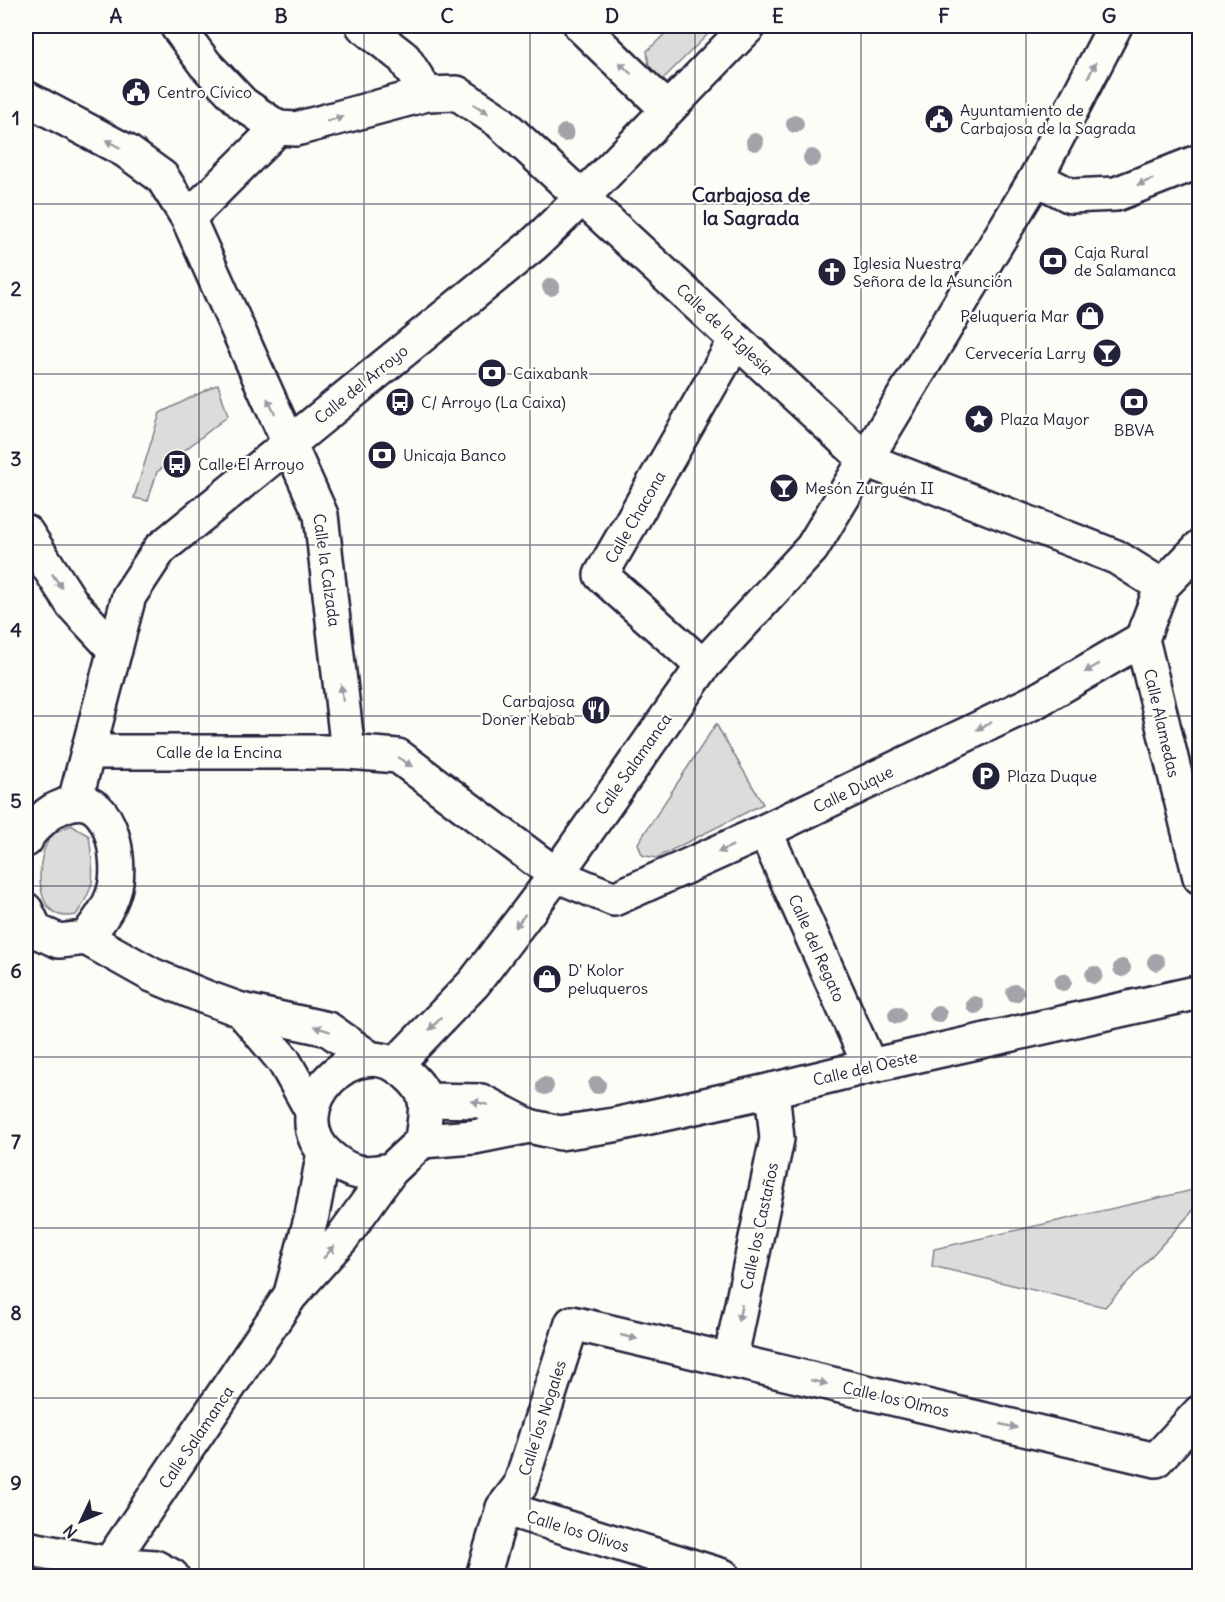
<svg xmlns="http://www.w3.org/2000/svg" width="1225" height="1602" viewBox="0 0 1225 1602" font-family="Delius,sans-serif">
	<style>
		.green { fill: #dddcdb; stroke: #807f8b; stroke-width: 1.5 }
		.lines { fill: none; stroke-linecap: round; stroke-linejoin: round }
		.minor-casing { stroke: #22223b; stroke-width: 38 }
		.minor { stroke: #fdfcf7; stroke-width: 33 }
		.tree { fill: #a3a3aa }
		.oneway { fill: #9a9aa2 }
		.grid { fill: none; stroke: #22223b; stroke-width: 1.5; stroke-opacity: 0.55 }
		.labels { text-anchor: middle; stroke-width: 4.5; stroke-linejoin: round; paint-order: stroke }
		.poi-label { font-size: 16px; fill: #22223b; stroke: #fdfcf7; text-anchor: start }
		.street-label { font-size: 16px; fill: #22223b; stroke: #fdfcf7 }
		.quarter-label { font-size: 20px; font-weight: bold; fill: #22223b; stroke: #fdfcf7 }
		.neatline { fill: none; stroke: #22223b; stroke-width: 2 }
		.grid-label { font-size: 20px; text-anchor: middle; font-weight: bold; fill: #22223b }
	</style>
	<rect width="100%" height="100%" fill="#fdfcf7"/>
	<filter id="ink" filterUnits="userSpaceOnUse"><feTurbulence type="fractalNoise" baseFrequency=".0167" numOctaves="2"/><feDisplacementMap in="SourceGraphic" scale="12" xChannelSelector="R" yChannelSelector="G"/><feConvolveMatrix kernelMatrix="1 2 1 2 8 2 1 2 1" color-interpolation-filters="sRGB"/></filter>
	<g filter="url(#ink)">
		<g class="green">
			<path d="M673,26H716L661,81L649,66L647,51Z"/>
			<path d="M218,384L228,416L157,472L148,501L134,498L160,413Z"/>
			<path d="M716,724L763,804L656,858L642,855L638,843Z"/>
			<path d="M71,825L89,836C93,873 99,882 76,915C30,926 35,851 53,834C57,830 66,828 71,825Z"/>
			<path d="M1193,1190L1199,1204L1105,1307L932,1266L934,1249Z"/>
		</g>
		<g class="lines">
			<g class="minor-casing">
				<g id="minor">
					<path d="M177,26L205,64L243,104L278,128L296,129L427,94L457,93L499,121L866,460L1116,557L1162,586"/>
					<path d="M363,26L404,58L427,94"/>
					<path d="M581,26L667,109"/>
					<path d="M26,98L126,151L162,177L188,218L321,515L348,752"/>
					<path d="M1036,178L1071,196L1116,194L1200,161"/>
					<path d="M188,218L278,128"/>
					<path d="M26,532L73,605L115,650"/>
					<path d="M1142,639L1200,877"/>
					<path d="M1142,639L1162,586L1200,547"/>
					<path d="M703,666L601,575L736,340"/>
					<path d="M90,752H348L398,756L556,875L614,899L765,831L1036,701L1142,639"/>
					<path d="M75,801L129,596L160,549L533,245C608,175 677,98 749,26"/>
					<path d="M765,831L870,1066"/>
					<path d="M26,840C28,832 37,825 43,819C50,811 56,809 66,805C109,789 120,852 116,882C113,904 99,921 86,938L59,941L36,931L26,910"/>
					<path d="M86,938L152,975L205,997L241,1010L328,1029L371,1059"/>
					<path d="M241,1010L284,1061L312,1111"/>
					<path d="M395,1065L474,983L556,875L703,666L812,548L1036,178L1115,26"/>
					<path d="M425,1100L481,1101L529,1126L560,1133L614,1125L772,1090L870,1066L1200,992"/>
					<path d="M422,1141L474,1137L529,1126"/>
					<path d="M292,1290L312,1215L324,1152"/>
					<path d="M730,1361L777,1139L772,1090"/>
					<path d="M503,1508L723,1576"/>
					<path d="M26,1548L110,1564L155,1567L172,1576"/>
					<path d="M101,1576L290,1296L342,1238L391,1170L422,1141C423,1128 427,1112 425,1100C423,1090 414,1080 407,1074C355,1025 277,1111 329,1156C351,1175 364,1175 391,1170"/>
					<path d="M483,1576L503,1508L520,1486L572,1323L1156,1460L1200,1412"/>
				</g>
			</g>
			<use href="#minor" class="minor"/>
		</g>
		<g class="tree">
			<circle cx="795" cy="124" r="9"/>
			<circle cx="565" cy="133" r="9"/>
			<circle cx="755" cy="142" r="9"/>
			<circle cx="812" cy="158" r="9"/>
			<circle cx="551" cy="287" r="9"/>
			<circle cx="1156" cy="962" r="9"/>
			<circle cx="1122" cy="968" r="9"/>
			<circle cx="1094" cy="975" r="9"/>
			<circle cx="1063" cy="982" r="9"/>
			<circle cx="1015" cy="993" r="9"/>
			<circle cx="975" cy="1005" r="9"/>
			<circle cx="938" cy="1014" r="9"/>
			<circle cx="897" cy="1015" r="9"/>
			<circle cx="597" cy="1085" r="9"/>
			<circle cx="545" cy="1086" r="9"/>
		</g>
		<defs><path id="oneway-solid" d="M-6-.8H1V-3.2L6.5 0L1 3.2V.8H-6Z" transform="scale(1.5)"/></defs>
		<g class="oneway">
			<use href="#oneway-solid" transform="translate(625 68) rotate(-136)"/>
			<use href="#oneway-solid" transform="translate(1092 70) rotate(-63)"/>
			<use href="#oneway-solid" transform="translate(481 109) rotate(33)"/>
			<use href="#oneway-solid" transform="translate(335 119) rotate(-15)"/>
			<use href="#oneway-solid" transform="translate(113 144) rotate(-152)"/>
			<use href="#oneway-solid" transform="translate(1145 182) rotate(158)"/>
			<use href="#oneway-solid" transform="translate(271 406) rotate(-116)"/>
			<use href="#oneway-solid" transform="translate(57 581) rotate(56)"/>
			<use href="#oneway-solid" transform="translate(1092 668) rotate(150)"/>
			<use href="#oneway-solid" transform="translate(342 693) rotate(-96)"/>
			<use href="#oneway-solid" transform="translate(984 726) rotate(154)"/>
			<use href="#oneway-solid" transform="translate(405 762) rotate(33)"/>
			<use href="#oneway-solid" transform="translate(725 849) rotate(156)"/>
			<use href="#oneway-solid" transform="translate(520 921) rotate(127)"/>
			<use href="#oneway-solid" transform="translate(435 1024) rotate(135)"/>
			<use href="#oneway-solid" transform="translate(322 1029) rotate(-163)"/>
			<use href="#oneway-solid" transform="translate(480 1103) rotate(-166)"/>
			<use href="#oneway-solid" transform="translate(329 1252) rotate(-49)"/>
			<use href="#oneway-solid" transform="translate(740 1313) rotate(102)"/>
			<use href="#oneway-solid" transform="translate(629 1337) rotate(13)"/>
			<use href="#oneway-solid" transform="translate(819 1382) rotate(13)"/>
			<use href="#oneway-solid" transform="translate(1009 1426) rotate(13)"/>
		</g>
	</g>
	<path class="grid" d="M199,26V1576M364,26V1576M530,26V1576M695,26V1576M861,26V1576M1026,26V1576M26,204H1200M26,374H1200M26,545H1200M26,716H1200M26,886H1200M26,1057H1200M26,1228H1200M26,1398H1200"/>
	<defs>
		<g id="civic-disc" transform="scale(1.5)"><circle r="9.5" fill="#22223b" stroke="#fdfcf7"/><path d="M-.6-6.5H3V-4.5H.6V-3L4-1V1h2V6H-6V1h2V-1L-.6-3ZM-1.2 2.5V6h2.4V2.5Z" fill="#fff"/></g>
		<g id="bank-disc" transform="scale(1.5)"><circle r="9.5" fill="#22223b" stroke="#fdfcf7"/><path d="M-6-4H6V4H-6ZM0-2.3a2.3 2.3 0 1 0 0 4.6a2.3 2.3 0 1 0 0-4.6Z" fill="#fff"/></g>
		<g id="church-disc" transform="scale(1.5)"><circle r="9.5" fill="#22223b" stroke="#fdfcf7"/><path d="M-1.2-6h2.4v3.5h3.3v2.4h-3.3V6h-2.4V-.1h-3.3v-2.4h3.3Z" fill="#fff"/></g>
		<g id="shop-disc" transform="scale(1.5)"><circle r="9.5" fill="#22223b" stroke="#fdfcf7"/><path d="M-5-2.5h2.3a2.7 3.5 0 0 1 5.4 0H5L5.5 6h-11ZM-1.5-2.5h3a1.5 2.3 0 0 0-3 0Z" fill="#fff"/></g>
		<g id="bar-disc" transform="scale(1.5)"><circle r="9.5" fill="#22223b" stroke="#fdfcf7"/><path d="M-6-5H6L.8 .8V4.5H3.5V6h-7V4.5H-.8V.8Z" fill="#fff"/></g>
		<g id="bus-disc" transform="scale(1.5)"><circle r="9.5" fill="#22223b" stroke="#fdfcf7"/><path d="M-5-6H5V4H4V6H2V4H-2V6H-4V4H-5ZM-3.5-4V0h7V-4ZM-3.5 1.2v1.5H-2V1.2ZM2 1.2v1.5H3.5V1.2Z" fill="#fff"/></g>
		<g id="sight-disc" transform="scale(1.5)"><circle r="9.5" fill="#22223b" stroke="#fdfcf7"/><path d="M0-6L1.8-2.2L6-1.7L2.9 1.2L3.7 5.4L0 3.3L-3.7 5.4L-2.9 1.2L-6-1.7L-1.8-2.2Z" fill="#fff"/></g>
		<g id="restaurant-disc" transform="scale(1.5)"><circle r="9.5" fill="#22223b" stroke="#fdfcf7"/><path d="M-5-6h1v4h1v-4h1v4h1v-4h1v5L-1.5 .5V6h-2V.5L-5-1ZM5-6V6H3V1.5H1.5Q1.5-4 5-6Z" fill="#fff"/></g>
		<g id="parking-disc" transform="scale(1.5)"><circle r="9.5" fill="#22223b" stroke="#fdfcf7"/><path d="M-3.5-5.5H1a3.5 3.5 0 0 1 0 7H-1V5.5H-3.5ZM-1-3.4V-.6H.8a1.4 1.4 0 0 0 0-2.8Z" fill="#fff"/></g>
	</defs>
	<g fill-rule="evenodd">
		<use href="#civic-disc" x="136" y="92"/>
		<use href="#civic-disc" x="939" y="119"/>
		<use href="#bank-disc" x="1053" y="261"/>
		<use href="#church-disc" x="832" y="272"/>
		<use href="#shop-disc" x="1090" y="316"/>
		<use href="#bar-disc" x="1107" y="353"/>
		<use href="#bank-disc" x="492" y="373"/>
		<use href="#bus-disc" x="400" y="402"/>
		<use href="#bank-disc" x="1134" y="402"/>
		<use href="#sight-disc" x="979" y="419"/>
		<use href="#bank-disc" x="382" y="455"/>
		<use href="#bus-disc" x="177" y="464"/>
		<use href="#bar-disc" x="784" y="488"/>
		<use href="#restaurant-disc" x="596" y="710"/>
		<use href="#parking-disc" x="986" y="776"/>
		<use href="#shop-disc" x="547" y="979"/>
	</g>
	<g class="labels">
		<g class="poi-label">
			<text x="157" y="98">Centro Cívico</text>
			<text x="960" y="116">Ayuntamiento de<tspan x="960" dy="18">Carbajosa de la Sagrada</tspan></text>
			<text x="1074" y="258">Caja Rural<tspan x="1074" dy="18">de Salamanca</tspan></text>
			<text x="853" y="269">Iglesia Nuestra<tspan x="853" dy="18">Señora de la Asunción</tspan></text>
			<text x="1069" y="322" text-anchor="end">Peluquería Mar</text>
			<text x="1086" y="359" text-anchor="end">Cervecería Larry</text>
			<text x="513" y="379">Caixabank</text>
			<text x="421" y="408">C/ Arroyo (La Caixa)</text>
			<text x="1000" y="425">Plaza Mayor</text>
			<text x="1134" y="436" text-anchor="middle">BBVA</text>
			<text x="403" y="461">Unicaja Banco</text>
			<text x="198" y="470">Calle El Arroyo</text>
			<text x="805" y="494">Mesón Zurguén II</text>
			<text x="575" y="707" text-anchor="end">Carbajosa<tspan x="575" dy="18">Doner Kebab</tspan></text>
			<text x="1007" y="782">Plaza Duque</text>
			<text x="568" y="976">D' Kolor<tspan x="568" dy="18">peluqueros</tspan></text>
		</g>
		<g class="street-label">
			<text transform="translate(725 329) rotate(43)" y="6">Calle de la Iglesia</text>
			<text transform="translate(361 384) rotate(-39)" y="6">Calle del Arroyo</text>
			<text transform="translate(635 517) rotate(-60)" y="6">Calle Chacona</text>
			<text transform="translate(327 570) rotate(82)" y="6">Calle la Calzada</text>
			<text transform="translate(1162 723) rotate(77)" y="6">Calle Alamedas</text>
			<text x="219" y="758">Calle de la Encina</text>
			<text transform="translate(633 764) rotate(-55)" y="6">Calle Salamanca</text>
			<text transform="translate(853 789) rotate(-26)" y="6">Calle Duque</text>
			<text transform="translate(817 948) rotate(66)" y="6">Calle del Regato</text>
			<text transform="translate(865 1068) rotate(-13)" y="6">Calle del Oeste</text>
			<text transform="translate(759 1226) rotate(-78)" y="6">Calle los Castaños</text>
			<text transform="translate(896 1399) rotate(13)" y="6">Calle los Olmos</text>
			<text transform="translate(542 1418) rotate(-72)" y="6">Calle los Nogales</text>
			<text transform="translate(196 1437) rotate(-56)" y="6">Calle Salamanca</text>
			<text transform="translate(578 1531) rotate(17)" y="6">Calle los Olivos</text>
		</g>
		<g class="quarter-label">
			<text x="751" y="202">Carbajosa de<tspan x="751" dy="23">la Sagrada</tspan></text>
		</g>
	</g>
	<rect width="1225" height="1602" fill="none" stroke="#fdfcf7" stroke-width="66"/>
	<g transform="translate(81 1521) rotate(226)" stroke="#fdfcf7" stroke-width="4.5" paint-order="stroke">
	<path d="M0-4.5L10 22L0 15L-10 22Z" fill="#22223b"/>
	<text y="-9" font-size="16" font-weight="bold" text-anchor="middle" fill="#22223b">N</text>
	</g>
	<rect x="33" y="33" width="1159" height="1536" class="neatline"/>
	<g class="grid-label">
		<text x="116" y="23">A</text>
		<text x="281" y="23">B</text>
		<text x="447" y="23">C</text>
		<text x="612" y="23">D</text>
		<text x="778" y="23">E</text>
		<text x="944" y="23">F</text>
		<text x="1109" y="23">G</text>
		<text x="16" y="125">1</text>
		<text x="16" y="296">2</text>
		<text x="16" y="466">3</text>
		<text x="16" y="637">4</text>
		<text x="16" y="808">5</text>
		<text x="16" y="978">6</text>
		<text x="16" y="1149">7</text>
		<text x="16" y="1320">8</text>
		<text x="16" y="1490">9</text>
	</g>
</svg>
